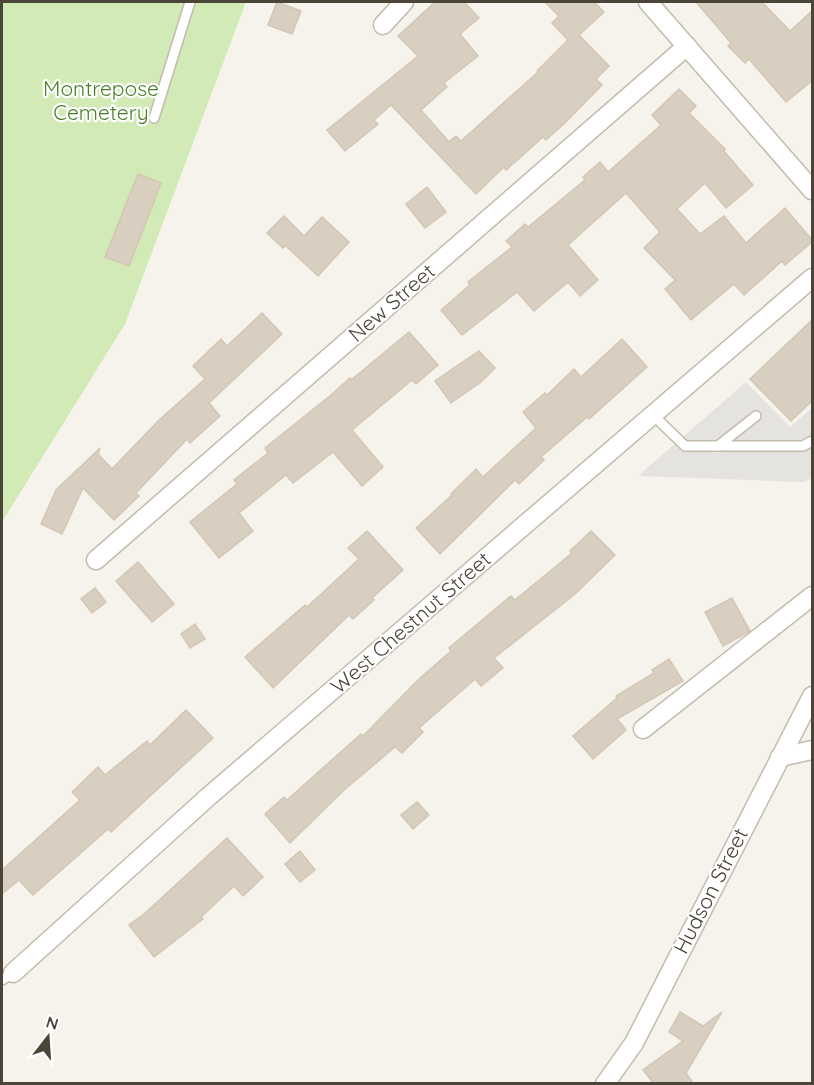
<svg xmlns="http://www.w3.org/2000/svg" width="814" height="1085" viewBox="0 0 814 1085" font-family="Quicksand,sans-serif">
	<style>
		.green { fill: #d2eab5 }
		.parking { fill: #e5e3e0 }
		.building { fill: #d8cfc1; stroke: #d3c7b4; stroke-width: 1.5 }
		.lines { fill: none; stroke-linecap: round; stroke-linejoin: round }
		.service-casing { stroke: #c2bbae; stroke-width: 12 }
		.minor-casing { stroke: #c2bbae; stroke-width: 21 }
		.service { stroke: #fff; stroke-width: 9 }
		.minor { stroke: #fff; stroke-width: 18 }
		.labels { text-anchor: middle; stroke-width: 4.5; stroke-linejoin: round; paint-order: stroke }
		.park-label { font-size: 21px; fill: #4a7f2a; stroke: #fff }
		.street-label { font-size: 21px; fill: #4b4439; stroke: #fff }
	</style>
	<rect width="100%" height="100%" fill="#f6f3ec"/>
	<path class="green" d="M2,2H246L125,324L2,522Z"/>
	<path class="parking" d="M746,382L790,427L812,408V478L804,482L638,476Z"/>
	<g class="building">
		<path d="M277,2L301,11L292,34L268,25Z"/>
		<path d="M435,2H464L479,18L460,34L478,56L444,83L447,87L421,110L449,142L456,136L461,141L538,72L537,71L568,40L552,23L559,16L545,2H594L604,12L579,35L609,66L596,79L602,85L565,123L546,140L543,137L506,170L504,167L476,194L391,105L374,120L378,124L345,151L327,130L418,56L398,36Z"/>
		<path d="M696,2H762L790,31L813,10V80L786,102L749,59L745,63L728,46L731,43Z"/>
		<path d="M679,89L696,106L689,113L725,149L723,150L753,185L726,208L705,183L677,209L700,234L724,216L746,243L785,208L813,241L785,265L782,261L744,295L734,284L691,320L665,289L675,280L644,248L660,232L626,193L568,245L598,280L580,296L568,282L534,311L517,292L462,335L441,310L470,285L468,282L512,247L506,241L525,224L528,227L585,180L583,177L600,162L608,172L661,125L652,115Z"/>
		<path d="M138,174L161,183L129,266L105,257Z"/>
		<path d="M427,187L446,212L425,228L406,204Z"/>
		<path d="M284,216L304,236L322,217L349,242L318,276L286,246L283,248L267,233Z"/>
		<path d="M262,313L282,334L209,403L220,416L190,443L187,439L136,493L139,496L114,520L83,488L62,534L41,524L56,490L100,448L98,454L112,469L158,421L205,379L193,366L221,339L227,346Z"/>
		<path d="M813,319V400L791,421L750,379Z"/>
		<path d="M409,332L438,365L416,384L412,380L352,430L383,467L362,486L333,452L293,483L286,475L239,513L253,531L219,558L190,522L237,484L234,480L268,453L265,448L331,395L350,378L351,380Z"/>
		<path d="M622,339L647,367L589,419L587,417L541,457L544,460L519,484L515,480L440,554L416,528L452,495L451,494L476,469L483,477L536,428L523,412L545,393L547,395L574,369L581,377Z"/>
		<path d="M479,351L495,368L481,382L451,403L435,381Z"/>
		<path d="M367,531L403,570L372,598L374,600L353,619L349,615L273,688L245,657L305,605L307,607L359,559L348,548Z"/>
		<path d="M591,531L615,555L575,594L494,658L503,668L481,686L475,679L419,728L423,732L402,753L395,747L344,790L290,843L265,814L284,797L287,800L361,734L363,736L419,679L451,651L449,648L511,596L515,600L572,553L570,551Z"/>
		<path d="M138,562L174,604L152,622L116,581Z"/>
		<path d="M95,588L106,602L92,613L81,599Z"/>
		<path d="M732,598L750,631L723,646L705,612Z"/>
		<path d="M195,624L205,639L190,648L181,634Z"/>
		<path d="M669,659L683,681L617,719L626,730L593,759L573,736L617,698L616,696L654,673L652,670Z"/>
		<path d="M186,710L213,738L111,832L108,829L33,895L19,880L2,894V870L80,800L72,792L98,767L105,775L147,741L150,745Z"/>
		<path d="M417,802L429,815L413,829L401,815Z"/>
		<path d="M227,838L263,877L243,896L234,886L201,917L203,919L154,957L129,925L144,914Z"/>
		<path d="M300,851L315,870L300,882L285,864Z"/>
		<path d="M680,1012L703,1026L722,1012L686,1073L693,1083H653L643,1070L683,1041L669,1032Z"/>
	</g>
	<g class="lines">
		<g class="service-casing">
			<g id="service">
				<path d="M154,118L190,2"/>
				<path d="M653,415L685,446H803L812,441"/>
				<path d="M718,446L756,416"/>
				<path d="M2,980L13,973"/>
			</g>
		</g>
		<g class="minor-casing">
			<g id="minor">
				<path d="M648,2L812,190"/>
				<path d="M383,25L404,2"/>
				<path d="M96,560L687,46"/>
				<path d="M643,729L812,596"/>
				<path d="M780,757L812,750"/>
				<path d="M13,973L208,797L812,278"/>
				<path d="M605,1084L634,1043L812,696"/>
			</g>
		</g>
		<use href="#service" class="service"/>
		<use href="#minor" class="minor"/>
	</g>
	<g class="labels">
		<g class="park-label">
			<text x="101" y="96">Montrepose<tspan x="101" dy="24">Cemetery</tspan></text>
		</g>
		<g class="street-label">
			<text transform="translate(392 303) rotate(-41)" y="7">New Street</text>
			<text transform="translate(411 623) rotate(-41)" y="7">West Chestnut Street</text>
			<text transform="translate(711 891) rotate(-63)" y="7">Hudson Street</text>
		</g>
	</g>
	<rect width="814" height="1085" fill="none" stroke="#4b4439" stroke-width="6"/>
	<g transform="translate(48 1037) rotate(17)" stroke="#ffffff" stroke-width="4.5" paint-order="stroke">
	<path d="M0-4.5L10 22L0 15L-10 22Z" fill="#4b4439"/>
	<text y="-9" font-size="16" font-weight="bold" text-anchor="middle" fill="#4b4439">N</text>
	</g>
</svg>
